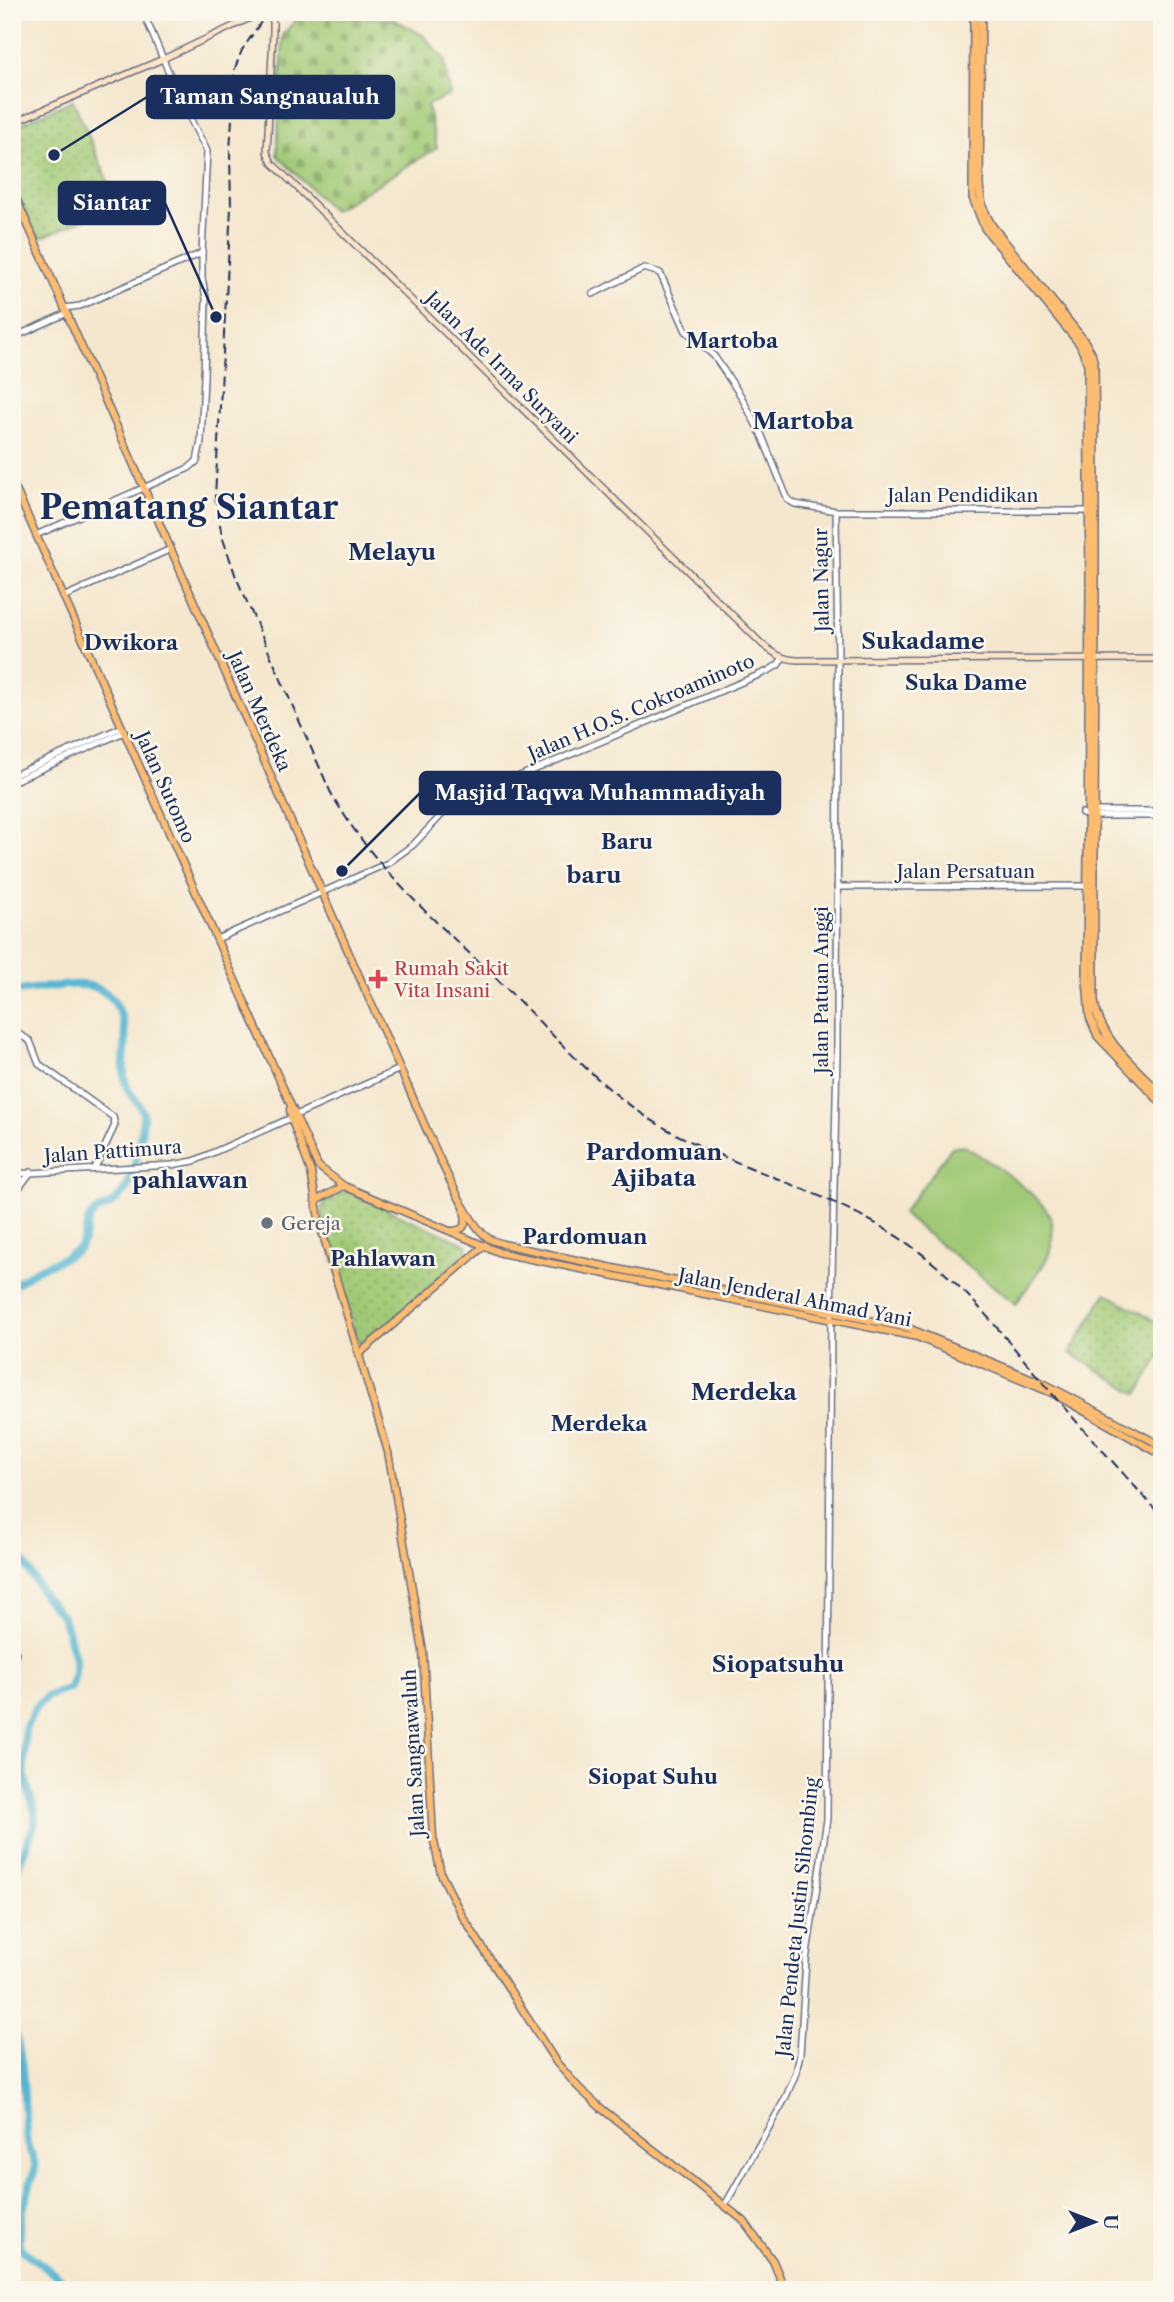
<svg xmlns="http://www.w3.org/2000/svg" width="1174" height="2302" viewBox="0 0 1174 2302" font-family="'Libre Caslon Text',serif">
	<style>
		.cemetery { fill: url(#cemetery-stones); stroke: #5e7c69; stroke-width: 2 }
		.park { fill: url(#park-dots); stroke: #5e7c69; stroke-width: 2 }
		.pitch { fill: #a0c974; stroke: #5e7c69; stroke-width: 2 }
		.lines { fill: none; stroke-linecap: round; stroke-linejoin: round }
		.river { stroke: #53b6d1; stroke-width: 8 }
		.tertiary-casing { stroke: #676f85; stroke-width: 8 }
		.secondary-casing { stroke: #676f85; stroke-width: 8 }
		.primary-casing { stroke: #676f85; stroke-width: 9 }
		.trunk-casing { stroke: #676f85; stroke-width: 10 }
		.tertiary { stroke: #fff; stroke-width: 5 }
		.secondary { stroke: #fee4c6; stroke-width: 5 }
		.primary { stroke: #fdbc70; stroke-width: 6 }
		.trunk { stroke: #fdbc70; stroke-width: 7 }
		.rail { stroke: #1b2f5e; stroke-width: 2; stroke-dasharray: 10 5; stroke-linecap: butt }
		.health-dot { fill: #e0444e; stroke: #fbf7ec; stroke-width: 2.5 }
		.worship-dot { fill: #6b7280; stroke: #fbf7ec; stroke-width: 2.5 }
		.labels { text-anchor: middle; stroke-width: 5; stroke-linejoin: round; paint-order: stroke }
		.street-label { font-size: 19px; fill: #1b2f5e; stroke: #fbf7ec }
		.health-label { font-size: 19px; fill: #be3a42; stroke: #fbf7ec; text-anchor: start }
		.worship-label { font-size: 19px; fill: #5b616d; stroke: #fbf7ec; text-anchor: start }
		.neighbourhood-label { font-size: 21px; font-weight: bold; fill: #1b2f5e; stroke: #fbf7ec }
		.quarter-label { font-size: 23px; font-weight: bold; fill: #1b2f5e; stroke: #fbf7ec }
		.town-label { font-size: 33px; font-weight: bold; fill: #1b2f5e; stroke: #fbf7ec }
		.leader { fill: none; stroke: #1b2f5e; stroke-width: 2.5 }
		.callout-dot { fill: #1b2f5e; stroke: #fbf7ec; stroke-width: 2.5 }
		.callout { fill: #1b2f5e; stroke: #1b2f5e; stroke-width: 2.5 }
		.callout-label { font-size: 21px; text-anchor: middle; font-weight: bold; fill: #fff }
	</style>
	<defs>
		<pattern id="cemetery-stones" width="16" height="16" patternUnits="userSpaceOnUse" patternTransform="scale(1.75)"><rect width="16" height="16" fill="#a0c974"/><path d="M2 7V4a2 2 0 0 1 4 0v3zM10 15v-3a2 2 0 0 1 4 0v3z" fill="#82a462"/></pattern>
		<pattern id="park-dots" width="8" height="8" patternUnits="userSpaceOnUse" patternTransform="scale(1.75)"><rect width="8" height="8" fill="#a0c974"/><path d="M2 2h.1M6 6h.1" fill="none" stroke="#82a462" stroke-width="1.8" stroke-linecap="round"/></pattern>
	</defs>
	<rect width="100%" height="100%" fill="#fbf7ec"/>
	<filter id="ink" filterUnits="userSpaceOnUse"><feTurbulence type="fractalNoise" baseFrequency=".0143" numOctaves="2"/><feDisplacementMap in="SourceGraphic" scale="14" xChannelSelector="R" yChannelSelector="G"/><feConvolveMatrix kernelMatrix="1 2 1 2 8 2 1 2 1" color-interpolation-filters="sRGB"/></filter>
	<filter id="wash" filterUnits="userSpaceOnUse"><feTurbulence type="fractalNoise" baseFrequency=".00686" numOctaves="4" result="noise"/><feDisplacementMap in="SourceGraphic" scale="28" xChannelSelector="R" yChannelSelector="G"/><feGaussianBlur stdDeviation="1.57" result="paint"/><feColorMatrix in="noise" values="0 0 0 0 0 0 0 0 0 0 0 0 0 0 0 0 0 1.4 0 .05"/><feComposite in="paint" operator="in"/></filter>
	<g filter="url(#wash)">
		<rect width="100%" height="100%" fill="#f5e7ce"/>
		<path class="cemetery" d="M299,12H332L336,16L393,19L423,35L444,59L450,95L427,105L437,148L333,211L277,155L283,34L300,16Z"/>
		<g class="park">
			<path d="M73,100L118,205L38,239L12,182V128Z"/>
			<path d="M348,1192L468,1245L466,1254L363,1345H359L322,1219L321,1208C329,1199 335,1194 348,1192Z"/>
			<path d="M1106,1293L1162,1325V1352L1138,1394L1070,1353Z"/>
		</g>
		<path class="pitch" d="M963,1145C984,1158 1048,1198 1052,1222C1053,1231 1052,1246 1049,1254C1042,1270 1025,1289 1016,1304L902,1214L952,1147Z"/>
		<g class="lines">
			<g class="river">
				<path d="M12,991C62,989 117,963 125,1035C127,1047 123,1060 124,1072C125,1098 141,1099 143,1114C144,1124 135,1166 131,1177C129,1185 123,1193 117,1199C110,1208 98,1207 91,1216C84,1226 87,1242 77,1250C66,1258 51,1263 39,1269C30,1273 20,1281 12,1286"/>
				<path d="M12,1543L44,1596L63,1617L75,1658V1673L70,1688L48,1696L41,1702L35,1708L25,1729L24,1768L26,1782L35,1811V1823L12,1881"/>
				<path d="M12,2028C26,2055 23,2112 27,2142C28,2151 37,2160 35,2168C30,2187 14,2230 20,2248L62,2280L67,2290"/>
			</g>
		</g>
	</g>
	<g filter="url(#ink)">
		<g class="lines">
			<g class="tertiary-casing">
				<g id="tertiary">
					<path d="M593,294L644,268L660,273L686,331L714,356L741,396L762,436L788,500L795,504L836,511L838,659L837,1055L831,1320L827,1819L806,1961L800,2054L796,2073L785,2099L725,2205"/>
					<path d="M64,308L80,306L202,253"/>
					<path d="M12,338L67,313"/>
					<path d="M836,511H1092"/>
					<path d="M36,535L189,468L197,461L201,441L204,378L206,298L202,278V253L207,151L181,101L143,12"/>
					<path d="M63,597L171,549"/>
					<path d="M12,776L122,727"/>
					<path d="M12,782L124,732"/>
					<path d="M1092,811H1162"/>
					<path d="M1082,813L1088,816H1162"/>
					<path d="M837,887L1090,886"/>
					<path d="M217,939L388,863L413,845L451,805L768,671L778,665L782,659"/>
					<path d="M12,1030L30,1041L39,1064L113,1117L115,1125L95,1168"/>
					<path d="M296,1115L400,1069"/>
					<path d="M12,1174L172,1165L194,1161L291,1118"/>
					<path d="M12,1197L31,1172"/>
					<path d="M12,1639L16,1653L12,1668"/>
				</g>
			</g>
			<g class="secondary-casing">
				<g id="secondary">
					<path d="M267,12L273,21V32L267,152L272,163L763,645C775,654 782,659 797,660L1162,659"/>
					<path d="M12,123L163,59L263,12"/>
				</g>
			</g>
			<g class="primary-casing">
				<g id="primary">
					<path d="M12,189L404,1078C420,1112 461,1219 488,1238C492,1241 498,1242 503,1244L627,1271L908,1328L1045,1384L1162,1446"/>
					<path d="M12,481L318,1166L344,1186L501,1253L917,1337L1052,1393L1162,1455"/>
					<path d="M290,1109L291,1118L311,1172L320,1225L388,1452L423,1651L433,1837L441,1874L461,1914L556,2062L579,2088L602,2109L744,2221L773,2261L785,2290"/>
					<path d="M315,1201L344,1186"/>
					<path d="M451,1231C465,1231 468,1223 464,1211"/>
					<path d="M359,1354L485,1245"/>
				</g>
			</g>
			<g class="trunk-casing">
				<g id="trunk">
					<path d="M974,12L973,186V198L985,228L1080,344L1088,364L1090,586L1087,980L1090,1017L1098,1036L1162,1103"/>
					<path d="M981,12L979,186L982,206L991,225L1084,341L1091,353L1094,364C1097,576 1093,789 1094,1001C1100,1041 1135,1067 1162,1095"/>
				</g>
			</g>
			<use href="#tertiary" class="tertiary"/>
			<use href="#secondary" class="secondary"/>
			<use href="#primary" class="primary"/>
			<use href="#trunk" class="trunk"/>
			<path class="rail" d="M261,22L242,50L235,68L230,152L231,208L215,497L222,536L236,577L330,791C373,870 443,927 506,988C559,1040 609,1100 676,1134C756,1176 839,1194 914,1248C969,1288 1010,1344 1053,1395C1089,1436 1126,1476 1162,1517"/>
		</g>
	</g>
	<path class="health-dot" d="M374.5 968.5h7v7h7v7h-7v7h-7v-7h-7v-7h7z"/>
	<circle class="worship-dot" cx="267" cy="1223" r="7"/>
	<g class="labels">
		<g class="street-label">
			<text transform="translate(502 367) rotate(45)" y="7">Jalan Ade Irma Suryani</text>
			<text x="963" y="502">Jalan Pendidikan</text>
			<text transform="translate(821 580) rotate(-91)" y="7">Jalan Nagur</text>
			<text transform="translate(641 707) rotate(-23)" y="7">Jalan H.O.S. Cokroaminoto</text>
			<text transform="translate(260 711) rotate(66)" y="7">Jalan Merdeka</text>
			<text transform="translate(166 787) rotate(66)" y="7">Jalan Sutomo</text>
			<text x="966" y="878">Jalan Persatuan</text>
			<text transform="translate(821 990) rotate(-90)" y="7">Jalan Patuan Anggi</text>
			<text transform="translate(113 1151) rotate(-4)" y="7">Jalan Pattimura</text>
			<text transform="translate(795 1297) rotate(11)" y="7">Jalan Jenderal Ahmad Yani</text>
			<text transform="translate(413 1753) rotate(-93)" y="7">Jalan Sangnawaluh</text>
			<text transform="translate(797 1917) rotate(-84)" y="7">Jalan Pendeta Justin Sihombing</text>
		</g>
		<g class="health-label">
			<text x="394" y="975">Rumah Sakit<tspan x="394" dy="22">Vita Insani</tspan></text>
		</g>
		<g class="worship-label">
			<text x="281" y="1230">Gereja</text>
		</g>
		<g class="neighbourhood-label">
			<text x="732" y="348">Martoba</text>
			<text x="131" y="650">Dwikora</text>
			<text x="966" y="690">Suka Dame</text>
			<text x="627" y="849">Baru</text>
			<text x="585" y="1244">Pardomuan</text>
			<text x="383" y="1266">Pahlawan</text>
			<text x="599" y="1431">Merdeka</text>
			<text x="653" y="1784">Siopat Suhu</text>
		</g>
		<g class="quarter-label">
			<text x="803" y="429">Martoba</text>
			<text x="392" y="560">Melayu</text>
			<text x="923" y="649">Sukadame</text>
			<text x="594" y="883">baru</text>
			<text x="654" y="1160">Pardomuan<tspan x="654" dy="26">Ajibata</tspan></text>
			<text x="190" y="1188">pahlawan</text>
			<text x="744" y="1400">Merdeka</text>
			<text x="778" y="1672">Siopatsuhu</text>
		</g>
		<g class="town-label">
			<text x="189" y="519">Pematang Siantar</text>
		</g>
	</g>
	<path class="leader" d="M54 155L147 97M216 317L165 203M342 871L420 793"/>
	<g class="callout-dot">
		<circle cx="54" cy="155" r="7"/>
		<circle cx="216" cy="317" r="7"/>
		<circle cx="342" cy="871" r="7"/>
	</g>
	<g class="callout">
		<rect x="147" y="76" width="247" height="42" rx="7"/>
		<rect x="59" y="182" width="106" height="42" rx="7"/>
		<rect x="420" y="772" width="360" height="42" rx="7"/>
	</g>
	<g class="callout-label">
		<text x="270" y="104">Taman Sangnaualuh</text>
		<text x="112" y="210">Siantar</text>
		<text x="600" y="800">Masjid Taqwa Muhammadiyah</text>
	</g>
	<rect width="1174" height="2302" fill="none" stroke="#fbf7ec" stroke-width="42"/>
	<g transform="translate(1094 2222) rotate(90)" stroke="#fbf7ec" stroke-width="5" paint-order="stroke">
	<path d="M0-5L12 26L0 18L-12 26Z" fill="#1b2f5e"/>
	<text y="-10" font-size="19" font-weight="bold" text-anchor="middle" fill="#1b2f5e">U</text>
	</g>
</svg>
